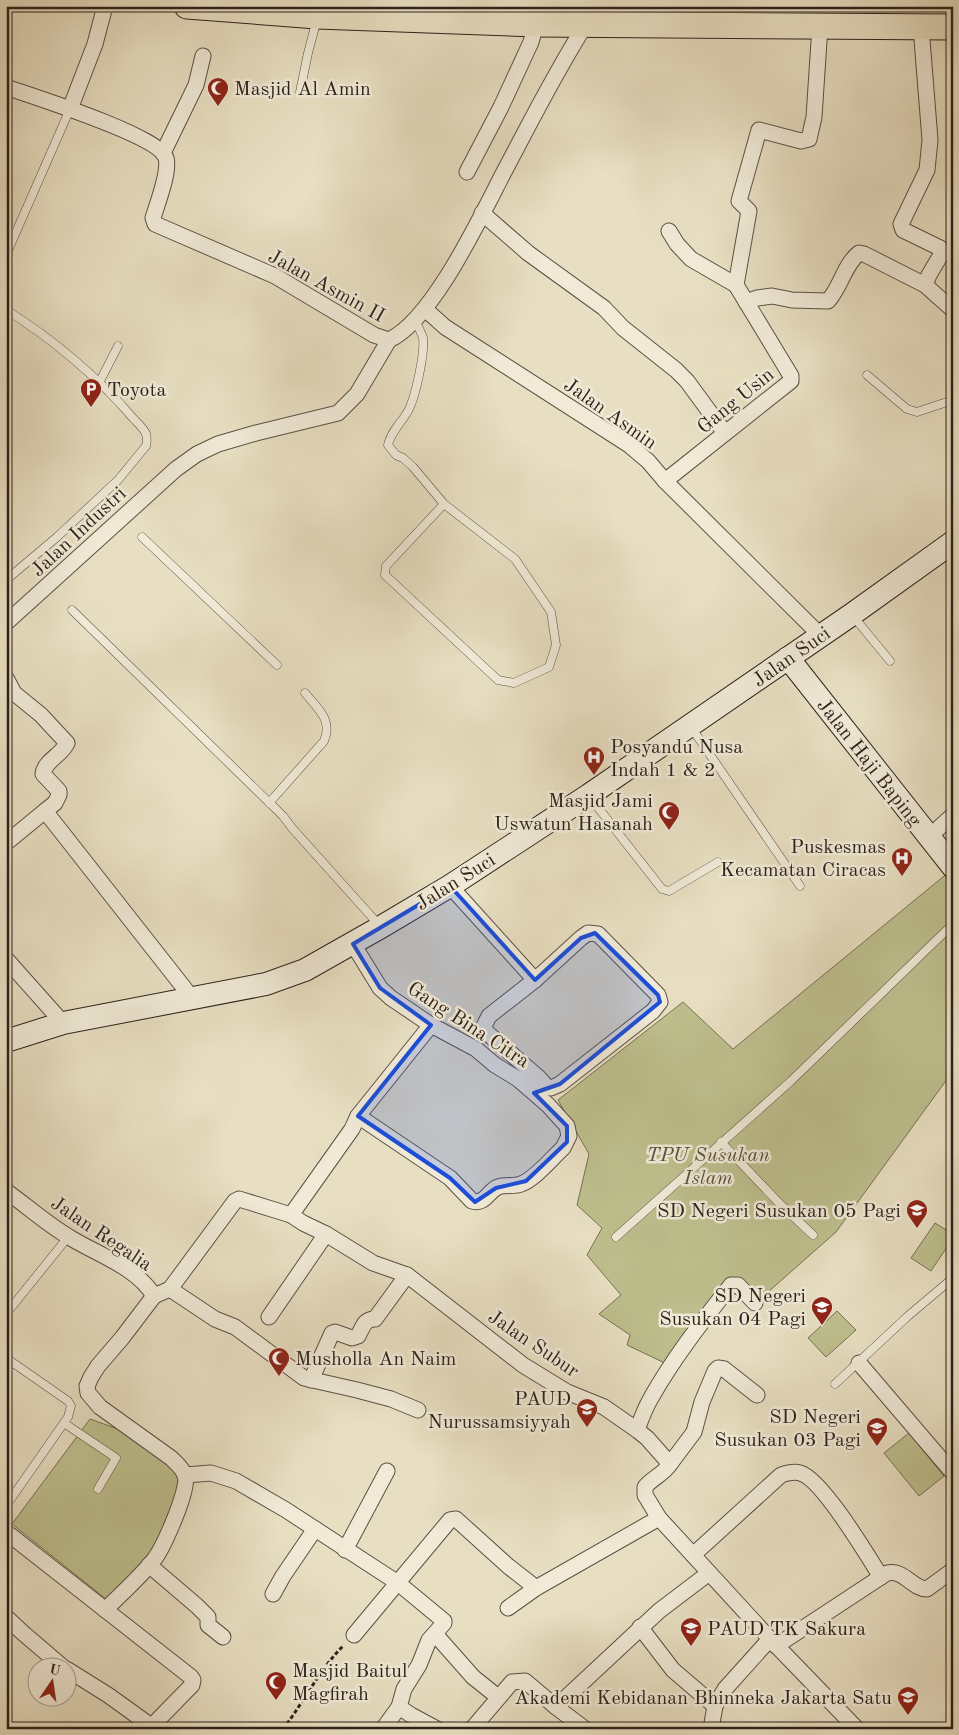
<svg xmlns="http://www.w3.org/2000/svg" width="959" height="1735" viewBox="0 0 959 1735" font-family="'Old Standard TT',serif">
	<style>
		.green { fill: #bebf8e; stroke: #767054 }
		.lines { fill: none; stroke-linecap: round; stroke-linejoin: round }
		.lane-casing { stroke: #5c5045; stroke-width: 9 }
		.street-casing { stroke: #5c5045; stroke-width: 17 }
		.secondary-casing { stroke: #2d211b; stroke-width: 24 }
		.primary-casing { stroke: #2d211b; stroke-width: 27 }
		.path { stroke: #2d211b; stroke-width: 3; stroke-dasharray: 4 2.5; stroke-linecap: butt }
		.lane { stroke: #f0ead7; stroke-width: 8 }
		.street { stroke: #f0ead7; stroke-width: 15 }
		.secondary { stroke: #f0ead7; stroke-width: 22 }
		.primary { stroke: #e8dfc2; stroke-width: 25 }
		.marked { fill: #1d4ed8; fill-opacity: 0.2; stroke: #1d4ed8; stroke-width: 4; stroke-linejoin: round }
		.labels { text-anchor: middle; stroke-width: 5; stroke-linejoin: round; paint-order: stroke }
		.poi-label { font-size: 20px; fill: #2d211b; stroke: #f0ead7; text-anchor: end }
		.street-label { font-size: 20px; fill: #2d211b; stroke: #f0ead7 }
		.park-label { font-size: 20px; font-style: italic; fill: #58503e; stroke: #f0ead7 }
	</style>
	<rect width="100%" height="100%" fill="#e8dfc2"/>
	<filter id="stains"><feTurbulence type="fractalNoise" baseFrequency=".004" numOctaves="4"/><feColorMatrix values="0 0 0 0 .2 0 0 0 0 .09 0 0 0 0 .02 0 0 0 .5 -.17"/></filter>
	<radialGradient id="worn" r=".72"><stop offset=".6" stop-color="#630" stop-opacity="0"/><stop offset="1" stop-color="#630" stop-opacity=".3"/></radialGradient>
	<g class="green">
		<path d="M949,872L953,877V1071L836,1232L759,1300L740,1281L669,1365L627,1345L630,1335L599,1314L621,1295L587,1255L602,1228L577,1205L589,1154L558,1100L683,1002L733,1049Z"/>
		<path d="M935,1223L953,1234V1238L931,1271L911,1258Z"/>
		<path d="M837,1311L856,1330L826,1357L808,1338Z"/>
		<path d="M90,1419L126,1432L189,1476L158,1548L106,1599L12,1524Z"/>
		<path d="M909,1433L944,1476L919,1496L884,1453Z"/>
	</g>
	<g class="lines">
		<g class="lane-casing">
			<g id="lane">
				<path d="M300,92L308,53L317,19"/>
				<path d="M6,255L70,109"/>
				<path d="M6,310C50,337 98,377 132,417C136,422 144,428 146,434C147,438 147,442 146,446L118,480L57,537L6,580"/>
				<path d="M415,320C418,326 421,332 423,338C425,353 416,393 410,407C404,421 391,430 388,445L396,455L403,458L413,467L444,504L515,559L551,612L556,645L549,667L514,683L498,680L385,575L386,566L444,504"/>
				<path d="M867,375L907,409L917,412L953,400"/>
				<path d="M99,383L118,346"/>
				<path d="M142,537L277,665"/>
				<path d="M72,610L283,816L292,828L379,925"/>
				<path d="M853,616L890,661"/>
				<path d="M691,727L800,886"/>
				<path d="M589,796L662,889L669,891L718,862"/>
				<path d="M269,803L324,741C333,720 318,709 305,693"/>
				<path d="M721,1142L780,1204L813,1235"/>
				<path d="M616,1237L791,1081L953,924"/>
				<path d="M6,1314L68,1237"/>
				<path d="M6,1358L68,1401L71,1406L68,1417L8,1503"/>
				<path d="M835,1384L908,1316L953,1278"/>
				<path d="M64,1423L116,1458L98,1489"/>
			</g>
		</g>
		<g class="street-casing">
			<g id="street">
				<path d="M921,27L930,140L927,170L901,224L903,230L940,248L942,253L929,275L925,285"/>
				<path d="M6,87C32,96 159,136 166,158C170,172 157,204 153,218L155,224L275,276L374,335L389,340C433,320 482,214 505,170C531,121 556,71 586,24"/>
				<path d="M70,109L95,44L105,6"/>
				<path d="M163,153L196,85L203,56"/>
				<path d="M467,172L501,107L531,42L536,24"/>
				<path d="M482,213L528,253L604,308L623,328L676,370L687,381L725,433"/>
				<path d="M669,231L677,244L691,259L736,285"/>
				<path d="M746,302L757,298L772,296L792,300L828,301C841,287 844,265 859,253L864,254L925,285L953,310"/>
				<path d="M425,309L445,327L629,445L648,461L665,481L820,635"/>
				<path d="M665,481L791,381V376L736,285L749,211L739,201L759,130L801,141L809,139L814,117L820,26"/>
				<path d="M6,623L176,469L197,454L218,444L256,433L338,413L357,394L389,340"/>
				<path d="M6,678L14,693L41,715L67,743C62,755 44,761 43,774L59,791V795L55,803L45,811"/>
				<path d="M929,837L953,815"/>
				<path d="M6,843L45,811L192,998"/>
				<path d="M450,886L535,980"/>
				<path d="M588,933L598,934L658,995L660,1002L653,1011L560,1084L551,1088L547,1087L539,1078L485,1031L484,1026L489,1016L535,980L581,938Z"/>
				<path d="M353,944L380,988L391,998L431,1025L476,1049L495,1065L518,1079L548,1105L567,1126L569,1136L563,1148C552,1158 535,1179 521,1184C514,1187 505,1184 498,1187C488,1191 485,1205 472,1201L450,1178L358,1116"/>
				<path d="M6,959L63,1023"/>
				<path d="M6,1191C27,1206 47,1224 69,1237C96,1254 137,1267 154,1296"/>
				<path d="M291,1215L352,1129L358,1116L431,1025"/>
				<path d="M170,1289L215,1319L235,1327L304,1378L357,1390L391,1399L418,1410"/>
				<path d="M154,1296L170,1289L235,1201L239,1199L291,1215L303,1223L326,1234L373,1263L407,1275L523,1365L567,1392L604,1407L637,1430L647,1438L670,1464C664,1474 652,1478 645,1487V1495L659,1518L770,1639L857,1729"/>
				<path d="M269,1317L326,1234"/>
				<path d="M859,1363L953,1473"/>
				<path d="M311,1380L332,1333L335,1332L352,1338L358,1336C363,1327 364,1319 375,1319L407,1275"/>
				<path d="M637,1430C641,1419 645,1408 651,1398C673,1359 700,1324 728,1289L731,1285H738L755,1303"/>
				<path d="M670,1464L694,1432L702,1402L715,1371L718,1368L724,1369L757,1395"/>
				<path d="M185,1475L211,1473L236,1481L286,1510L398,1583L444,1621V1623L429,1640L419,1665L404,1689L399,1707L383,1729"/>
				<path d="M6,1535H10L191,1677L193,1680L192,1685L149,1729"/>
				<path d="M345,1550L387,1471"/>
				<path d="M693,1555L781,1475C787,1473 794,1471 800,1473C821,1478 868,1556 881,1577"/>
				<path d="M149,1565L197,1606L208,1617V1625L223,1637"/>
				<path d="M273,1594L283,1576L315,1529"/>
				<path d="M508,1608L536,1588L659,1518"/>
				<path d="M105,1610C121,1594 139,1578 153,1561C163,1549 190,1488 185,1476C183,1468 176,1463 171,1458L100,1407L88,1393L87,1386L91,1377L98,1366L122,1338L154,1296"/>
				<path d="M6,1617L23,1633L64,1668"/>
				<path d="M640,1627L673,1670L715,1706"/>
				<path d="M435,1634L473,1677L498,1697"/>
				<path d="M354,1635L450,1520L456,1519L508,1566L536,1588"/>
				<path d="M776,1646L887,1573C904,1569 912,1589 927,1589L953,1570"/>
				<path d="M68,1670L108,1695L151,1726"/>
				<path d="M399,1707L411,1715L437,1729"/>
				<path d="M556,1707L585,1729"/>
				<path d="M472,1729L512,1682L525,1681L556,1707L659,1611L709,1573"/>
				<path d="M711,1729L715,1706L725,1689L770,1639"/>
			</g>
		</g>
		<g class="secondary-casing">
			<g id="secondary">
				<path d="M788,658L953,867"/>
				<path d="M6,1041L63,1023L266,984L305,970L381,927L450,886L589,795L851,615L953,542"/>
			</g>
		</g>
		<g class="primary-casing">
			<path id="primary" d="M187,6L317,16L536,24L953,27"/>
		</g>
		<path class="path" d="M283,1729C304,1702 319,1670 343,1646"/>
		<use href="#lane" class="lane"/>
		<use href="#street" class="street"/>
		<use href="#secondary" class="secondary"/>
		<use href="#primary" class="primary"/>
	</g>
	<path class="marked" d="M450,886L535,980L581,938L595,933L658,995L660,1002L560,1084L534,1093L567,1126V1142L526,1181L496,1188L475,1202L450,1178L358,1116L431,1025L380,988L353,944Z"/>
	<defs>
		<g id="mosque-pin" transform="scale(1.125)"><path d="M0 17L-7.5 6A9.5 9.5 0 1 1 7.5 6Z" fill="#8f2418" stroke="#f0ead7"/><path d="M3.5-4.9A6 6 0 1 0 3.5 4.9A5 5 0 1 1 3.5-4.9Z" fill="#fff"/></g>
		<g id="parking-pin" transform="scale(1.125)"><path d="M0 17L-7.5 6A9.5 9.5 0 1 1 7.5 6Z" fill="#8f2418" stroke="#f0ead7"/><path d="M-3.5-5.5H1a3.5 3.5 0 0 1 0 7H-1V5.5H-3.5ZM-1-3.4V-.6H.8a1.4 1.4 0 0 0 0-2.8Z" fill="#fff"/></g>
		<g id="hospital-pin" transform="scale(1.125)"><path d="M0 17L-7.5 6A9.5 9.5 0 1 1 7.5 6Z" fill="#8f2418" stroke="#f0ead7"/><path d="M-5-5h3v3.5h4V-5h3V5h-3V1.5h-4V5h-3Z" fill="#fff"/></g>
		<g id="school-pin" transform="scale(1.125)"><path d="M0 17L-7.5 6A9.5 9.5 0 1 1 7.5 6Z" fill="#8f2418" stroke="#f0ead7"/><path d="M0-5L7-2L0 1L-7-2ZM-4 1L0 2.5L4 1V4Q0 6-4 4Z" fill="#fff"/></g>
		<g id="university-pin" transform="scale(1.125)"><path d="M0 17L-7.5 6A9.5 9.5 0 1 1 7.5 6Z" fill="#8f2418" stroke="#f0ead7"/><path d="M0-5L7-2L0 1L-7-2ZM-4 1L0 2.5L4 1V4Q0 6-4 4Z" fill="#fff"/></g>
	</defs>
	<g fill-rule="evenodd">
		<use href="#mosque-pin" x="218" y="88"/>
		<use href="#parking-pin" x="91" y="389"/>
		<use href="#hospital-pin" x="594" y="757"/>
		<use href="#mosque-pin" x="669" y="812"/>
		<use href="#hospital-pin" x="902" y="858"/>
		<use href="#school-pin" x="917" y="1210"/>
		<use href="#school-pin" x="822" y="1307"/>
		<use href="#mosque-pin" x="279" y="1358"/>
		<use href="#school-pin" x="587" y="1409"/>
		<use href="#school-pin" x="877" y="1428"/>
		<use href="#school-pin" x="691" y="1628"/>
		<use href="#mosque-pin" x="276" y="1682"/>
		<use href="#university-pin" x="908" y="1697"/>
	</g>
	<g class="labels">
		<g class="poi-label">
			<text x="234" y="95" text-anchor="start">Masjid Al Amin</text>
			<text x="107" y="396" text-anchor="start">Toyota</text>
			<text x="610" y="753" text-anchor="start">Posyandu Nusa<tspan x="610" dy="23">Indah 1 &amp; 2</tspan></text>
			<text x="653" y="807">Masjid Jami<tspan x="653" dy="23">Uswatun Hasanah</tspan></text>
			<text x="886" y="853">Puskesmas<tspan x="886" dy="23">Kecamatan Ciracas</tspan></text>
			<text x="901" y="1217">SD Negeri Susukan 05 Pagi</text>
			<text x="806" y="1302">SD Negeri<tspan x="806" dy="23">Susukan 04 Pagi</tspan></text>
			<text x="295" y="1365" text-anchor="start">Musholla An Naim</text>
			<text x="571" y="1405">PAUD<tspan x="571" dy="23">Nurussamsiyyah</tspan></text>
			<text x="861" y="1423">SD Negeri<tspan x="861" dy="23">Susukan 03 Pagi</tspan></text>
			<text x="707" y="1635" text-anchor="start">PAUD TK Sakura</text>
			<text x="292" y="1677" text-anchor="start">Masjid Baitul<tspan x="292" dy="23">Magfirah</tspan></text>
			<text x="892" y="1704">Akademi Kebidanan Bhinneka Jakarta Satu</text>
		</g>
		<g class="street-label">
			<text transform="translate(327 285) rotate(29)" y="7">Jalan Asmin II</text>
			<text transform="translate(735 400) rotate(-39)" y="7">Gang Usin</text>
			<text transform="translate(611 413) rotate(35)" y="7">Jalan Asmin</text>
			<text transform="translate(78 531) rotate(-43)" y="7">Jalan Industri</text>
			<text transform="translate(791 656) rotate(-35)" y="7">Jalan Suci</text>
			<text transform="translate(870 762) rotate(52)" y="7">Jalan Haji Baping</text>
			<text transform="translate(455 881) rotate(-32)" y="7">Jalan Suci</text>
			<text transform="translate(469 1024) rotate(33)" y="7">Gang Bina Citra</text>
			<text transform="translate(102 1233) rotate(34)" y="7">Jalan Regalia</text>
			<text transform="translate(534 1343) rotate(34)" y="7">Jalan Subur</text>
		</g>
		<g class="park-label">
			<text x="708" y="1161">TPU Susukan<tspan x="708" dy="23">Islam</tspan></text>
		</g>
	</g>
	<rect width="959" height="1735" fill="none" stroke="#e8dfc2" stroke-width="25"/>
	<rect x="8" y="8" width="944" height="1720" fill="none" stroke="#2d211b" stroke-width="2.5"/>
	<rect x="12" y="12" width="934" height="1710" fill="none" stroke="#2d211b"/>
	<g transform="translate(52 1682) rotate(13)"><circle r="24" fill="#f0ead7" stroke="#a29a8c"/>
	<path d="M0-4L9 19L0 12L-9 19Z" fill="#8f2418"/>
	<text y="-8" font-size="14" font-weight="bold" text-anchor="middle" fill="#2d211b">U</text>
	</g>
	<rect width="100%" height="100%" filter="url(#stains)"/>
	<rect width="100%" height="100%" fill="url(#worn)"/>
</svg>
